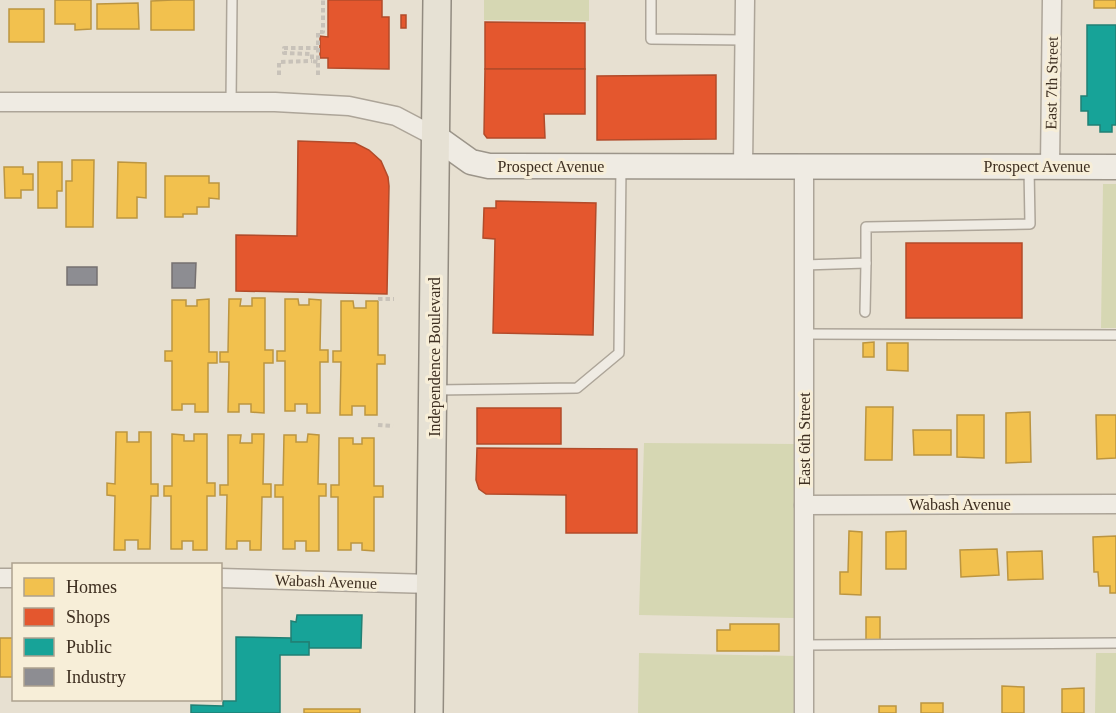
<svg xmlns="http://www.w3.org/2000/svg" width="1116" height="713" viewBox="0 0 1116 713" font-family="Georgia,serif">
	<style>
		.green { fill: #d6d7b3 }
		.homes { fill: #f2c14e; stroke: #bc9540; stroke-width: 1.5 }
		.shops { fill: #e4572e; stroke: #b24b2a; stroke-width: 1.5 }
		.public { fill: #17a398; stroke: #228074; stroke-width: 1.5 }
		.industry { fill: #8d8d92; stroke: #757070; stroke-width: 1.5 }
		.lines { fill: none; stroke-linecap: round; stroke-linejoin: round }
		.lane-casing { stroke: #ada599; stroke-width: 12 }
		.street-casing { stroke: #ada599; stroke-width: 21 }
		.secondary-casing { stroke: #9c958a; stroke-width: 27 }
		.primary-casing { stroke: #928b80; stroke-width: 30 }
		.path { stroke: #c8c2b9; stroke-width: 4; stroke-dasharray: 4.5 3; stroke-linecap: butt }
		.lane { stroke: #efebe3; stroke-width: 9 }
		.street { stroke: #efebe3; stroke-width: 18 }
		.secondary { stroke: #efebe3; stroke-width: 24 }
		.primary { stroke: #e6e1d4; stroke-width: 27 }
		.labels { text-anchor: middle; stroke-width: 6; stroke-linejoin: round; paint-order: stroke }
		.street-label { font-size: 16px; fill: #3d2e20; stroke: #f7eed8 }
	</style>
	<rect width="100%" height="100%" fill="#e7e0d1"/>
	<g class="green">
		<path d="M484,0H589V21L484,20Z"/>
		<path d="M1103,184H1116V328H1101Z"/>
		<path d="M644,443L796,444L794,618L639,615Z"/>
		<path d="M639,653L796,656L795,713H638Z"/>
		<path d="M1096,653H1116V713H1095Z"/>
	</g>
	<g class="homes">
		<path d="M55,0H91V29L75,30V24H55Z"/>
		<path d="M173,0H194V30H151V1Z"/>
		<rect x="1094" y="0" width="22" height="8"/>
		<path d="M138,3L139,29H97V4Z"/>
		<rect x="9" y="9" width="35" height="33"/>
		<path d="M72,160H94L93,227H66V181H72Z"/>
		<path d="M38,162H62V191H57V208H38Z"/>
		<path d="M118,162L146,163V198L137,197V218H117Z"/>
		<path d="M4,167H23V174H33V190H21V198H5Z"/>
		<path d="M165,176H209V183H219V199L209,198V207H197V214H183V217H165Z"/>
		<path d="M252,298H265V350H273V363H264V413L251,412V404H239V412H228L229,362H220V352H228L229,299H241L240,306H252Z"/>
		<path d="M209,299V352H217V363H208V412H195V404H182V410H172V361H165V351H172V300H186V306H197V300Z"/>
		<path d="M285,299H298L299,305H309V299L321,300L320,350H328V362H320V413H307V404H295V411H285V361H277V351H285Z"/>
		<path d="M341,301H353L354,308H366V301H378V355H385V364H377V415H365V406H352V415H340L341,362H333V351H341Z"/>
		<path d="M874,342V357H863V343Z"/>
		<path d="M887,343H908V371L887,370Z"/>
		<path d="M866,407H893L892,460H865Z"/>
		<path d="M1030,412L1031,462L1006,463V413Z"/>
		<path d="M957,415H984V458L957,457Z"/>
		<path d="M1096,415H1116V458L1097,459Z"/>
		<path d="M913,430H951V455H914Z"/>
		<path d="M116,432H127V442H139V432H151V484H158V496H151L150,549H138V540H125V550H114L115,496L107,495V483L115,484Z"/>
		<path d="M172,434L184,435V441H194V434H207V483H215V496H207V550H193V541H182V549H171V496H164V486H172Z"/>
		<path d="M252,434H264L263,484H271V497H262L261,550H250V541H237V549H226L227,495H220V485H228V435H241L240,443H252Z"/>
		<path d="M308,434L319,435L318,484H326V496H319V551H306V541H295V549H283V497H275V485H283L284,435H296V442H307Z"/>
		<path d="M339,438H353V444H362V438H374V486H383V497H374V551L362,550V543H351V550H338V497H331V485H339Z"/>
		<path d="M849,531L862,532L861,595L840,594V572H848Z"/>
		<path d="M906,531V569H886V532Z"/>
		<path d="M1116,536V593H1110V586H1099L1098,572H1094L1093,537Z"/>
		<path d="M997,549L999,575L961,577L960,550Z"/>
		<path d="M1042,551L1043,579L1008,580L1007,552Z"/>
		<rect x="866" y="617" width="14" height="23"/>
		<path d="M730,624H779V651H717V630H730Z"/>
		<rect x="0" y="638" width="14" height="39"/>
		<path d="M1002,686L1024,687V713H1002Z"/>
		<path d="M1084,688V713H1062V689Z"/>
		<rect x="921" y="703" width="22" height="10"/>
		<rect x="879" y="706" width="17" height="7"/>
		<rect x="304" y="709" width="56" height="4"/>
	</g>
	<g class="shops">
		<path d="M328,0H382V17H389V69L328,68V58H320V36L328,37Z"/>
		<rect x="401" y="15" width="5" height="13"/>
		<path d="M485,22L585,23V69H485Z"/>
		<path d="M485,69H585V114H544L545,138H487L484,134Z"/>
		<path d="M716,75V139L597,140V76Z"/>
		<path d="M298,141L355,143L369,150L381,161L388,177L389,186L387,294L236,291V235L297,236Z"/>
		<path d="M496,201L596,203L593,335L493,333L495,239L483,238L484,208H496Z"/>
		<rect x="906" y="243" width="116" height="75"/>
		<rect x="477" y="408" width="84" height="36"/>
		<path d="M477,448L637,449V533H566V495L486,494L479,489L476,480Z"/>
	</g>
	<g class="public">
		<path d="M1087,25H1116V125H1112V132H1100V125H1088V111H1081V96H1087Z"/>
		<path d="M297,615H362L361,648H309V642H291V621L296,622Z"/>
		<path d="M236,637L291,638V642H309V655H280V713H191V705L223,706V701H236Z"/>
	</g>
	<g class="industry">
		<path d="M172,263H196L195,288H172Z"/>
		<rect x="67" y="267" width="30" height="18"/>
	</g>
	<g class="lines">
		<g class="lane-casing">
			<g id="lane">
				<path d="M651,0V39L745,40"/>
				<path d="M231,103L232,0"/>
				<path d="M804,265L866,263V227L1030,224L1029,168"/>
				<path d="M865,312L866,263"/>
				<path d="M804,334L1116,335"/>
				<path d="M436,390L577,388L619,353L621,166"/>
				<path d="M803,645L1116,643"/>
			</g>
		</g>
		<g class="street-casing">
			<g id="street">
				<path d="M0,102H275L349,106L396,116L436,137"/>
				<path d="M743,166L745,0"/>
				<path d="M1050,166L1052,0"/>
				<path d="M804,505L1116,504"/>
				<path d="M0,578H14"/>
				<path d="M220,578L431,584"/>
				<path d="M804,713V166"/>
			</g>
		</g>
		<g class="secondary-casing">
			<path id="secondary" d="M436,137L471,162L489,166L1116,167"/>
		</g>
		<g class="primary-casing">
			<path id="primary" d="M429,713L437,0"/>
		</g>
		<g class="path">
			<path d="M318,48H284V53L312,54V61L318,62"/>
			<path d="M279,75V62L312,61"/>
			<path d="M318,75V32H323V0"/>
			<path d="M378,299H394"/>
			<path d="M378,425L393,426"/>
		</g>
		<use href="#lane" class="lane"/>
		<use href="#street" class="street"/>
		<use href="#secondary" class="secondary"/>
		<use href="#primary" class="primary"/>
	</g>
	<g class="labels">
		<g class="street-label">
			<text transform="translate(1051 83) rotate(-89)" y="6">East 7th Street</text>
			<text x="551" y="172">Prospect Avenue</text>
			<text x="1037" y="172">Prospect Avenue</text>
			<text transform="translate(434 357) rotate(-90)" y="6">Independence Boulevard</text>
			<text transform="translate(804 439) rotate(-90)" y="6">East 6th Street</text>
			<text x="960" y="510">Wabash Avenue</text>
			<text transform="translate(326 581) rotate(2)" y="6">Wabash Avenue</text>
		</g>
	</g>
	<rect x="12" y="563" width="210" height="138" fill="#f7eed8" stroke="#ada18e" stroke-width="1.5"/>
	<rect x="24" y="578" width="30" height="18" fill="#f2c14e" stroke="#ada18e" stroke-width="1.5"/>
	<text x="66" y="593" font-size="18" fill="#3d2e20">Homes</text>
	<rect x="24" y="608" width="30" height="18" fill="#e4572e" stroke="#ada18e" stroke-width="1.5"/>
	<text x="66" y="623" font-size="18" fill="#3d2e20">Shops</text>
	<rect x="24" y="638" width="30" height="18" fill="#17a398" stroke="#ada18e" stroke-width="1.5"/>
	<text x="66" y="653" font-size="18" fill="#3d2e20">Public</text>
	<rect x="24" y="668" width="30" height="18" fill="#8d8d92" stroke="#ada18e" stroke-width="1.5"/>
	<text x="66" y="683" font-size="18" fill="#3d2e20">Industry</text>
</svg>
